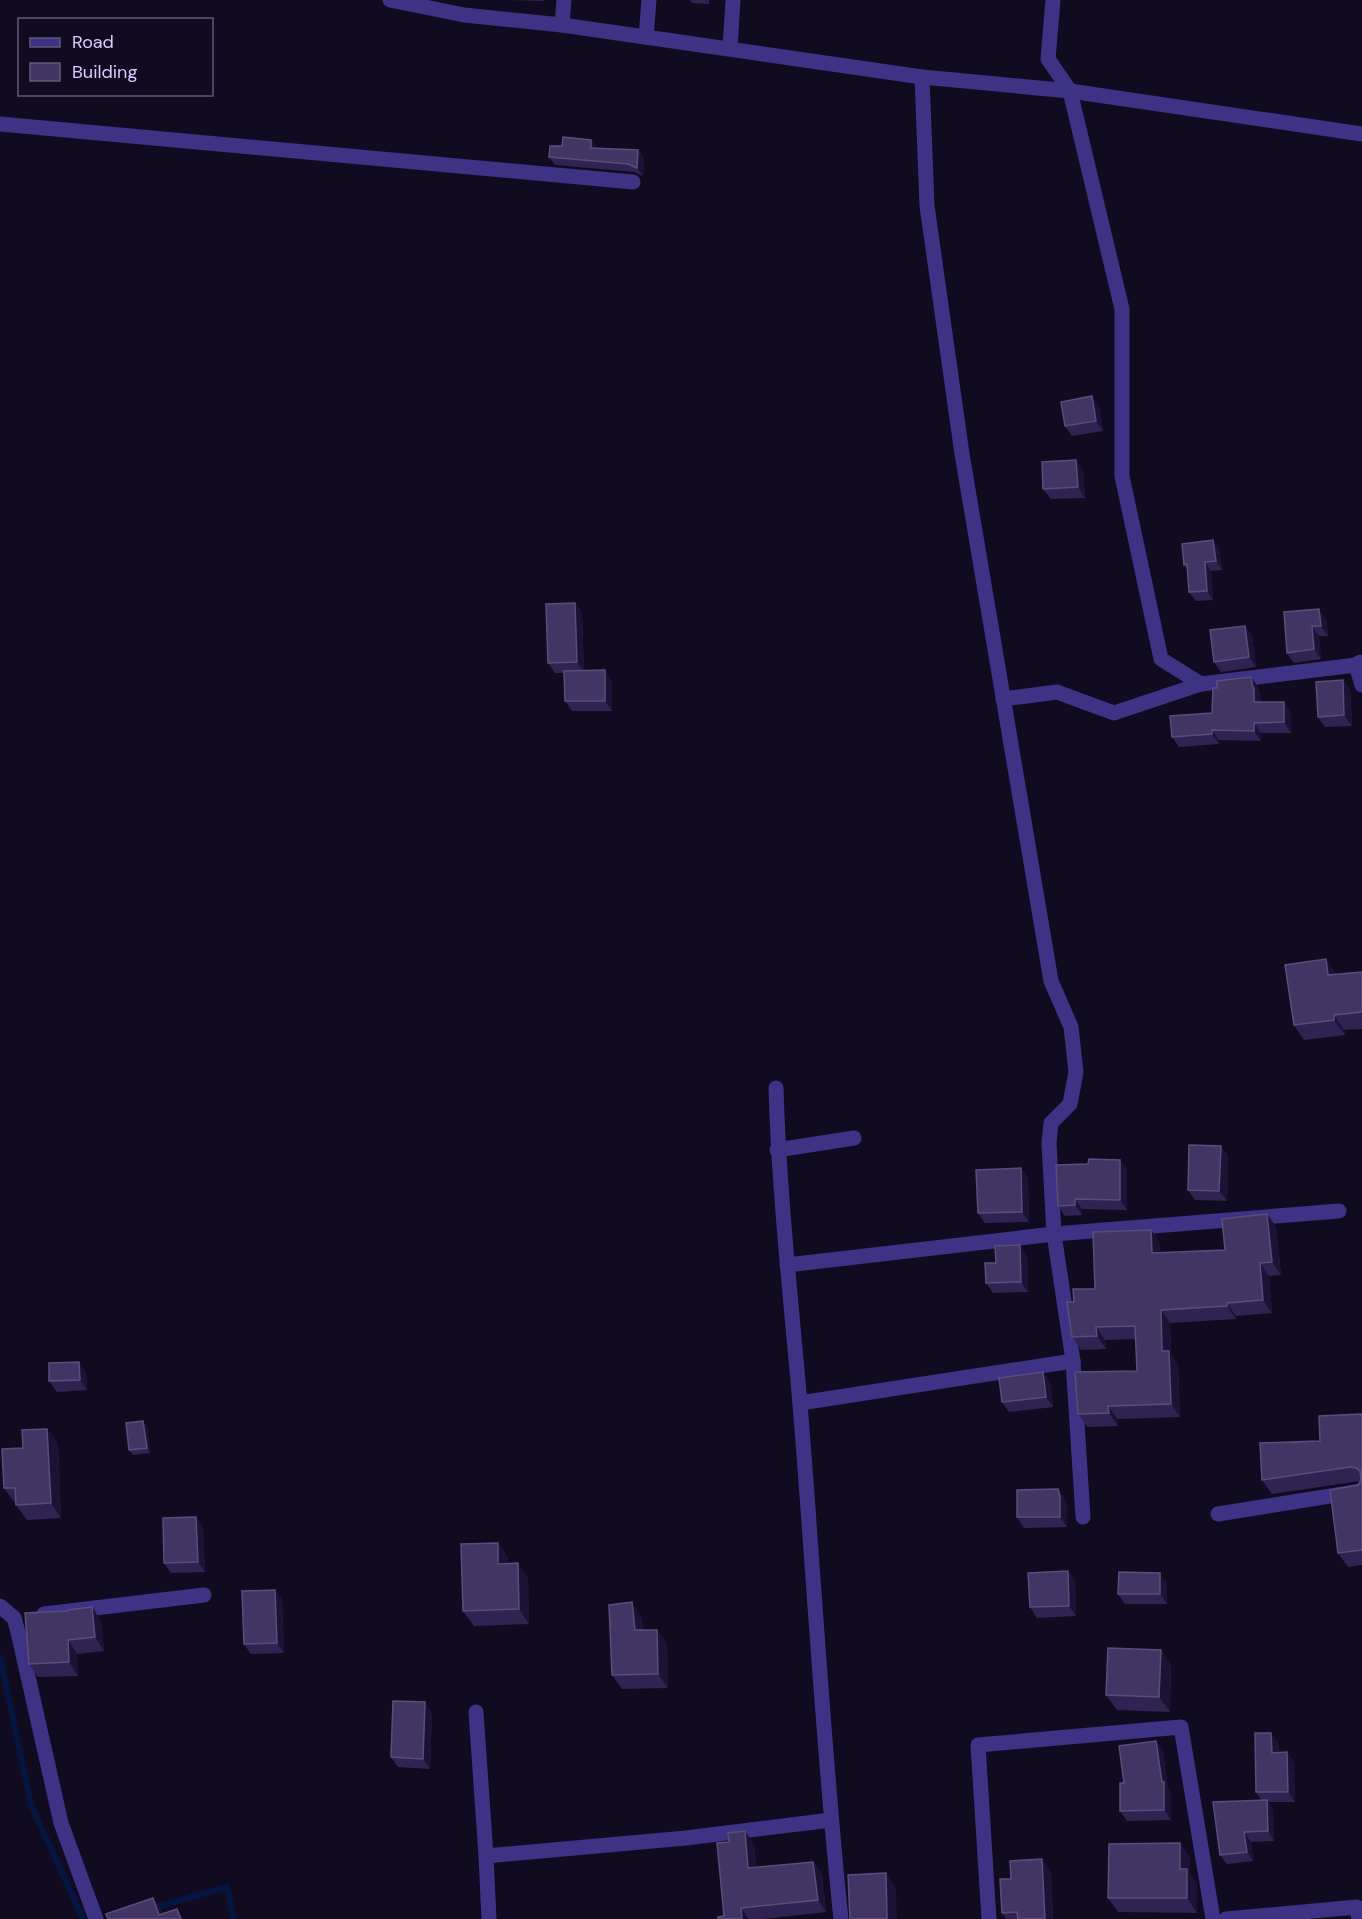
<svg xmlns="http://www.w3.org/2000/svg" width="1362" height="1919" viewBox="0 0 1362 1919" font-family="'DM Sans',sans-serif">
	<style>
		.lines { fill: none; stroke-linecap: round; stroke-linejoin: round }
		.stream { stroke: #051541; stroke-width: 6 }
		.minor { stroke: #3e3285; stroke-width: 15 }
		.wall { fill: #312351 }
		.shaded-wall { fill: #1c1236 }
		.building { fill: #423564; stroke: #5a4d7c; stroke-width: 1.5 }
	</style>
	<rect width="100%" height="100%" fill="#110b22"/>
	<g class="lines">
		<g class="stream">
			<path d="M0,1657L31,1805L83,1919"/>
			<path d="M153,1908L227,1887L234,1919"/>
		</g>
		<g class="minor">
			<path d="M390,0L464,15L562,25L922,77L1070,91L1362,134"/>
			<path d="M1053,0L1048,59L1070,91L1122,309V476L1161,659L1201,684"/>
			<path d="M562,25L564,0"/>
			<path d="M646,37L649,0"/>
			<path d="M730,49L733,0"/>
			<path d="M922,77L927,206L962,454L1051,981L1071,1027L1076,1072L1070,1104L1051,1123L1049,1143L1054,1234L1073,1361L1083,1517"/>
			<path d="M0,124L633,182"/>
			<path d="M1360,662L1356,665L1362,685"/>
			<path d="M1003,699L1057,692L1114,713L1201,684L1356,665L1362,669"/>
			<path d="M776,1088C779,1194 791,1299 800,1404C814,1576 823,1748 841,1919"/>
			<path d="M777,1150L854,1138"/>
			<path d="M787,1265L1054,1234L1339,1211"/>
			<path d="M800,1403L1073,1361"/>
			<path d="M1218,1514L1362,1491"/>
			<path d="M0,1606L14,1618L18,1632L61,1823L96,1919"/>
			<path d="M44,1614L204,1595"/>
			<path d="M476,1712L486,1856"/>
			<path d="M489,1919L486,1856L686,1838L831,1820"/>
			<path d="M989,1919L978,1745L1181,1727L1213,1919"/>
			<path d="M1226,1919L1357,1907L1359,1919"/>
		</g>
	</g>
	<g class="wall">
		<path d="M504,0H544V1Z"/>
		<path d="M690,0H709V4L692,3Z"/>
		<path d="M591,140L597,148L638,150L644,158L643,176L634,172L555,165L549,157L562,146Z"/>
		<path d="M1099,406L1103,431L1072,436L1065,426Z"/>
		<path d="M1083,470L1085,498L1051,499L1043,489Z"/>
		<path d="M1219,549L1222,570L1211,571L1213,600L1196,601L1189,592L1188,569L1184,565Z"/>
		<path d="M575,603L582,613L584,671L612,681V711H572L565,701L564,673H555L548,663Z"/>
		<path d="M1284,612L1326,619L1328,636H1319L1321,659L1294,663L1287,653Z"/>
		<path d="M1245,626L1252,636L1256,667L1221,672L1214,662Z"/>
		<path d="M1251,677L1258,687L1261,702H1284L1291,712V733H1261V741L1219,740V744L1179,747L1172,737L1212,713L1217,688Z"/>
		<path d="M1343,680L1350,690L1352,726L1325,727L1318,717Z"/>
		<path d="M1362,972V1029L1344,1030L1345,1035L1304,1040L1294,1025L1336,975Z"/>
		<path d="M1221,1146L1228,1156L1227,1201L1195,1200L1188,1190Z"/>
		<path d="M1120,1160L1127,1170V1210L1082,1209V1215L1065,1216L1058,1206L1088,1164Z"/>
		<path d="M1021,1168L1028,1179L1029,1222L985,1223L978,1213Z"/>
		<path d="M1267,1214L1276,1227L1281,1275L1269,1276L1272,1313L1236,1316V1319L1170,1323L1171,1355L1178,1364L1180,1417L1118,1419V1426L1087,1427L1078,1414L1137,1371L1136,1339L1105,1340L1106,1349L1081,1350L1072,1337L1074,1302L1095,1289L1151,1230L1160,1243V1253L1225,1250Z"/>
		<path d="M1027,1255L1028,1292L993,1293L986,1283L996,1263Z"/>
		<path d="M86,1372L87,1390L57,1392L49,1381Z"/>
		<path d="M1050,1382L1053,1407L1009,1412L1002,1402Z"/>
		<path d="M1362,1414V1565L1348,1567L1338,1553L1360,1481L1272,1494L1262,1480L1320,1441Z"/>
		<path d="M147,1426L150,1453L133,1455L129,1450Z"/>
		<path d="M47,1429L58,1444L61,1518L27,1520L16,1505V1503H15L4,1488L23,1448Z"/>
		<path d="M1065,1499L1067,1506V1527L1024,1528L1017,1517Z"/>
		<path d="M196,1517L203,1527L205,1572L171,1573L164,1563Z"/>
		<path d="M498,1543L508,1558V1564L528,1578L529,1624L474,1626L463,1611Z"/>
		<path d="M1068,1571L1075,1581L1076,1616L1037,1618L1030,1607Z"/>
		<path d="M1167,1583V1604H1125L1118,1594Z"/>
		<path d="M275,1590L282,1600L284,1653L251,1654L244,1644Z"/>
		<path d="M67,1611L101,1621L104,1651L77,1654L78,1676L38,1677L29,1664Z"/>
		<path d="M641,1616L643,1630H657L667,1644L668,1688L622,1689L612,1675Z"/>
		<path d="M1161,1650L1171,1665L1170,1712L1117,1710L1106,1695Z"/>
		<path d="M432,1712L430,1769L398,1767L391,1757Z"/>
		<path d="M1271,1733L1278,1743L1279,1753L1287,1752L1294,1763L1295,1802H1268L1273,1810L1274,1841L1251,1842L1253,1861L1227,1864L1220,1855L1262,1801L1256,1792Z"/>
		<path d="M1156,1741L1163,1751L1168,1788L1171,1792V1820L1127,1821L1120,1811L1124,1783Z"/>
		<path d="M1180,1843L1190,1858V1873L1197,1884V1913L1118,1912L1108,1898Z"/>
		<path d="M754,1844L756,1868L813,1862L822,1874L826,1912L764,1919H718L724,1916Z"/>
		<path d="M1051,1872L1053,1919H1006L1002,1913L1011,1879Z"/>
	</g>
	<g class="shaded-wall">
		<path d="M591,140L597,148H591Z"/>
		<path d="M638,150L644,158L643,176L637,168Z"/>
		<path d="M1092,396L1099,406L1103,431L1096,421Z"/>
		<path d="M1076,460L1083,470L1085,498L1078,487Z"/>
		<path d="M1213,540L1219,549L1222,570L1216,561Z"/>
		<path d="M1205,562L1211,571L1213,600L1207,591Z"/>
		<path d="M575,603L582,613L584,672L577,662Z"/>
		<path d="M1319,609L1326,619L1328,636L1321,626Z"/>
		<path d="M1245,626L1252,636L1256,667L1249,657Z"/>
		<path d="M1312,626L1319,636L1321,659L1314,649Z"/>
		<path d="M605,670L612,681V711L605,701Z"/>
		<path d="M1251,677L1258,687L1259,695L1261,698V712L1254,702Z"/>
		<path d="M1343,680L1350,690L1352,726L1344,715Z"/>
		<path d="M1284,702L1291,712V733L1284,722Z"/>
		<path d="M1254,723L1261,733V741L1254,731Z"/>
		<path d="M1212,730L1219,740V744L1212,734Z"/>
		<path d="M1326,959L1336,974L1328,975Z"/>
		<path d="M1334,1015L1344,1030L1345,1035L1334,1020Z"/>
		<path d="M1221,1146L1228,1156L1227,1201L1219,1191Z"/>
		<path d="M1120,1160L1127,1170V1210L1120,1200Z"/>
		<path d="M1021,1168L1028,1179L1029,1222L1022,1212Z"/>
		<path d="M1075,1199L1082,1209V1215L1075,1205Z"/>
		<path d="M1267,1214L1276,1227L1281,1275L1272,1262Z"/>
		<path d="M1151,1230L1160,1243L1161,1266L1152,1253Z"/>
		<path d="M1020,1245L1027,1255L1028,1292L1021,1282Z"/>
		<path d="M1260,1263L1269,1276L1272,1313L1263,1300Z"/>
		<path d="M1227,1303L1236,1316V1319L1227,1306Z"/>
		<path d="M1161,1310L1170,1323L1171,1355L1178,1364L1180,1417L1171,1404L1162,1351Z"/>
		<path d="M1096,1327L1105,1340L1106,1349L1097,1336Z"/>
		<path d="M79,1362L86,1372L87,1390L80,1380Z"/>
		<path d="M1043,1372L1050,1382L1053,1407L1046,1397Z"/>
		<path d="M1108,1406L1118,1419V1426L1109,1413Z"/>
		<path d="M143,1421L147,1426L150,1453L147,1448Z"/>
		<path d="M47,1429L58,1444L61,1518L51,1503Z"/>
		<path d="M1058,1489L1065,1499L1067,1506V1527L1060,1517Z"/>
		<path d="M196,1517L203,1527L205,1572L198,1562Z"/>
		<path d="M498,1543L508,1558L509,1579L498,1564Z"/>
		<path d="M518,1563L528,1578L529,1624L519,1609Z"/>
		<path d="M1068,1571L1075,1581L1076,1616L1069,1606Z"/>
		<path d="M1160,1573L1167,1583V1604L1160,1594Z"/>
		<path d="M275,1590L282,1600L284,1653L277,1643Z"/>
		<path d="M632,1602L641,1616L644,1644L635,1630Z"/>
		<path d="M92,1607L101,1621L104,1651L95,1637Z"/>
		<path d="M657,1630L667,1644L668,1688L658,1674Z"/>
		<path d="M68,1640L77,1654L78,1676L69,1662Z"/>
		<path d="M1161,1650L1171,1665L1170,1712L1159,1697Z"/>
		<path d="M425,1702L432,1712L430,1769L423,1759Z"/>
		<path d="M1271,1733L1278,1743L1279,1763L1272,1753Z"/>
		<path d="M1156,1741L1163,1751L1168,1788L1171,1792V1820L1164,1810L1162,1782Z"/>
		<path d="M1287,1752L1294,1763L1295,1802L1288,1792Z"/>
		<path d="M1267,1800L1273,1810L1274,1841L1268,1831Z"/>
		<path d="M745,1831L754,1844L757,1881L748,1868Z"/>
		<path d="M1244,1832L1251,1842L1253,1861L1247,1852Z"/>
		<path d="M1180,1843L1190,1858V1873L1197,1884V1913L1187,1898L1180,1869Z"/>
		<path d="M1042,1859L1051,1872L1053,1919H1045Z"/>
		<path d="M813,1862L822,1874L826,1912L818,1900Z"/>
		<path d="M886,1873L896,1888L897,1919H887Z"/>
		<path d="M153,1898L164,1913L166,1919L159,1915Z"/>
		<path d="M741,1908L749,1919H742Z"/>
		<path d="M177,1909L184,1919H181Z"/>
	</g>
	<g class="building">
		<path d="M563,137L591,140V148L638,150L637,168L628,164L549,157L550,146H562Z"/>
		<path d="M1092,396L1096,421L1065,426L1061,402Z"/>
		<path d="M1076,460L1078,487L1043,489L1042,462Z"/>
		<path d="M1213,540L1216,561L1205,562L1207,591L1189,592L1187,564L1184,565L1182,544Z"/>
		<path d="M575,603L577,662L548,663L546,604Z"/>
		<path d="M1319,609L1321,626H1312L1314,649L1287,653L1284,612Z"/>
		<path d="M1245,626L1249,657L1214,662L1210,630Z"/>
		<path d="M605,670V701H565L564,671Z"/>
		<path d="M1251,677L1253,688H1254V702H1284V722L1254,723V731L1212,730V734L1172,737L1170,716L1212,713L1213,688H1217V681Z"/>
		<path d="M1343,680L1344,715L1318,717L1316,682Z"/>
		<path d="M1326,959L1328,975L1362,972V1012L1334,1015V1020L1294,1025L1285,965Z"/>
		<path d="M1189,1145L1221,1146L1219,1191L1188,1190Z"/>
		<path d="M1089,1159L1120,1160V1200L1075,1199V1205L1058,1206L1056,1165L1088,1164Z"/>
		<path d="M1021,1168L1022,1212L978,1213L976,1170Z"/>
		<path d="M1267,1214L1272,1262L1260,1263L1263,1300L1227,1303V1306L1161,1310L1162,1351H1169L1171,1404L1108,1406L1109,1413L1078,1414L1075,1372L1137,1371L1135,1326L1096,1327L1097,1336L1072,1337L1067,1302H1074L1073,1289H1095L1093,1232L1151,1230L1152,1253L1225,1250L1222,1219Z"/>
		<path d="M1020,1245L1021,1282L986,1283L985,1263H996L995,1246Z"/>
		<path d="M79,1362L80,1380L49,1381V1363Z"/>
		<path d="M1043,1372L1046,1397L1002,1402L999,1378Z"/>
		<path d="M1362,1414V1550L1338,1553L1330,1490L1358,1485L1361,1480L1360,1471L1356,1468L1350,1467L1262,1480L1260,1443L1320,1441L1319,1416Z"/>
		<path d="M143,1421L147,1448L129,1450L126,1423Z"/>
		<path d="M47,1429L51,1503L16,1505L15,1488H4L2,1449L23,1448L22,1430Z"/>
		<path d="M1058,1489L1060,1496V1517H1017V1490Z"/>
		<path d="M196,1517L198,1562L164,1563L163,1518Z"/>
		<path d="M498,1543V1564L518,1563L519,1609L463,1611L461,1544Z"/>
		<path d="M1068,1571L1069,1606L1030,1607L1028,1573Z"/>
		<path d="M1119,1572L1160,1573V1594H1118Z"/>
		<path d="M275,1590L277,1643L244,1644L242,1591Z"/>
		<path d="M632,1602L635,1630H657L658,1674L612,1675L609,1605Z"/>
		<path d="M92,1607L95,1637L68,1640L69,1662L29,1664L25,1613L67,1611V1610Z"/>
		<path d="M1108,1648L1161,1650L1159,1697L1106,1695Z"/>
		<path d="M393,1701L425,1702L423,1759L391,1757Z"/>
		<path d="M1255,1733H1271L1272,1753L1287,1752L1288,1792H1256Z"/>
		<path d="M1156,1741L1162,1782H1164V1810L1120,1811V1783H1124L1119,1746Z"/>
		<path d="M1267,1800L1268,1831L1244,1832L1247,1852L1220,1855L1213,1802Z"/>
		<path d="M745,1831L748,1868L813,1862L818,1900L741,1908L742,1919H718V1917L724,1916L717,1843L729,1842L728,1833Z"/>
		<path d="M1180,1843V1869H1187V1898H1108L1109,1844Z"/>
		<path d="M1042,1859L1045,1919H1018L1017,1912L1002,1913L1000,1879H1011L1010,1861Z"/>
		<path d="M886,1873L887,1919H850L848,1875Z"/>
		<path d="M153,1898L159,1915L177,1909L181,1919H108L106,1914Z"/>
	</g>
	<rect x="18" y="18" width="195" height="78" fill="#110b22" stroke="#60587a" stroke-width="1.5"/>
	<rect x="30" y="38" width="30" height="9" fill="#3e3285" stroke="#60587a" stroke-width="1.5"/>
	<text x="72" y="48" font-size="18" fill="#d7ccff">Road</text>
	<rect x="30" y="63" width="30" height="18" fill="#423564" stroke="#60587a" stroke-width="1.5"/>
	<text x="72" y="78" font-size="18" fill="#d7ccff">Building</text>
</svg>
